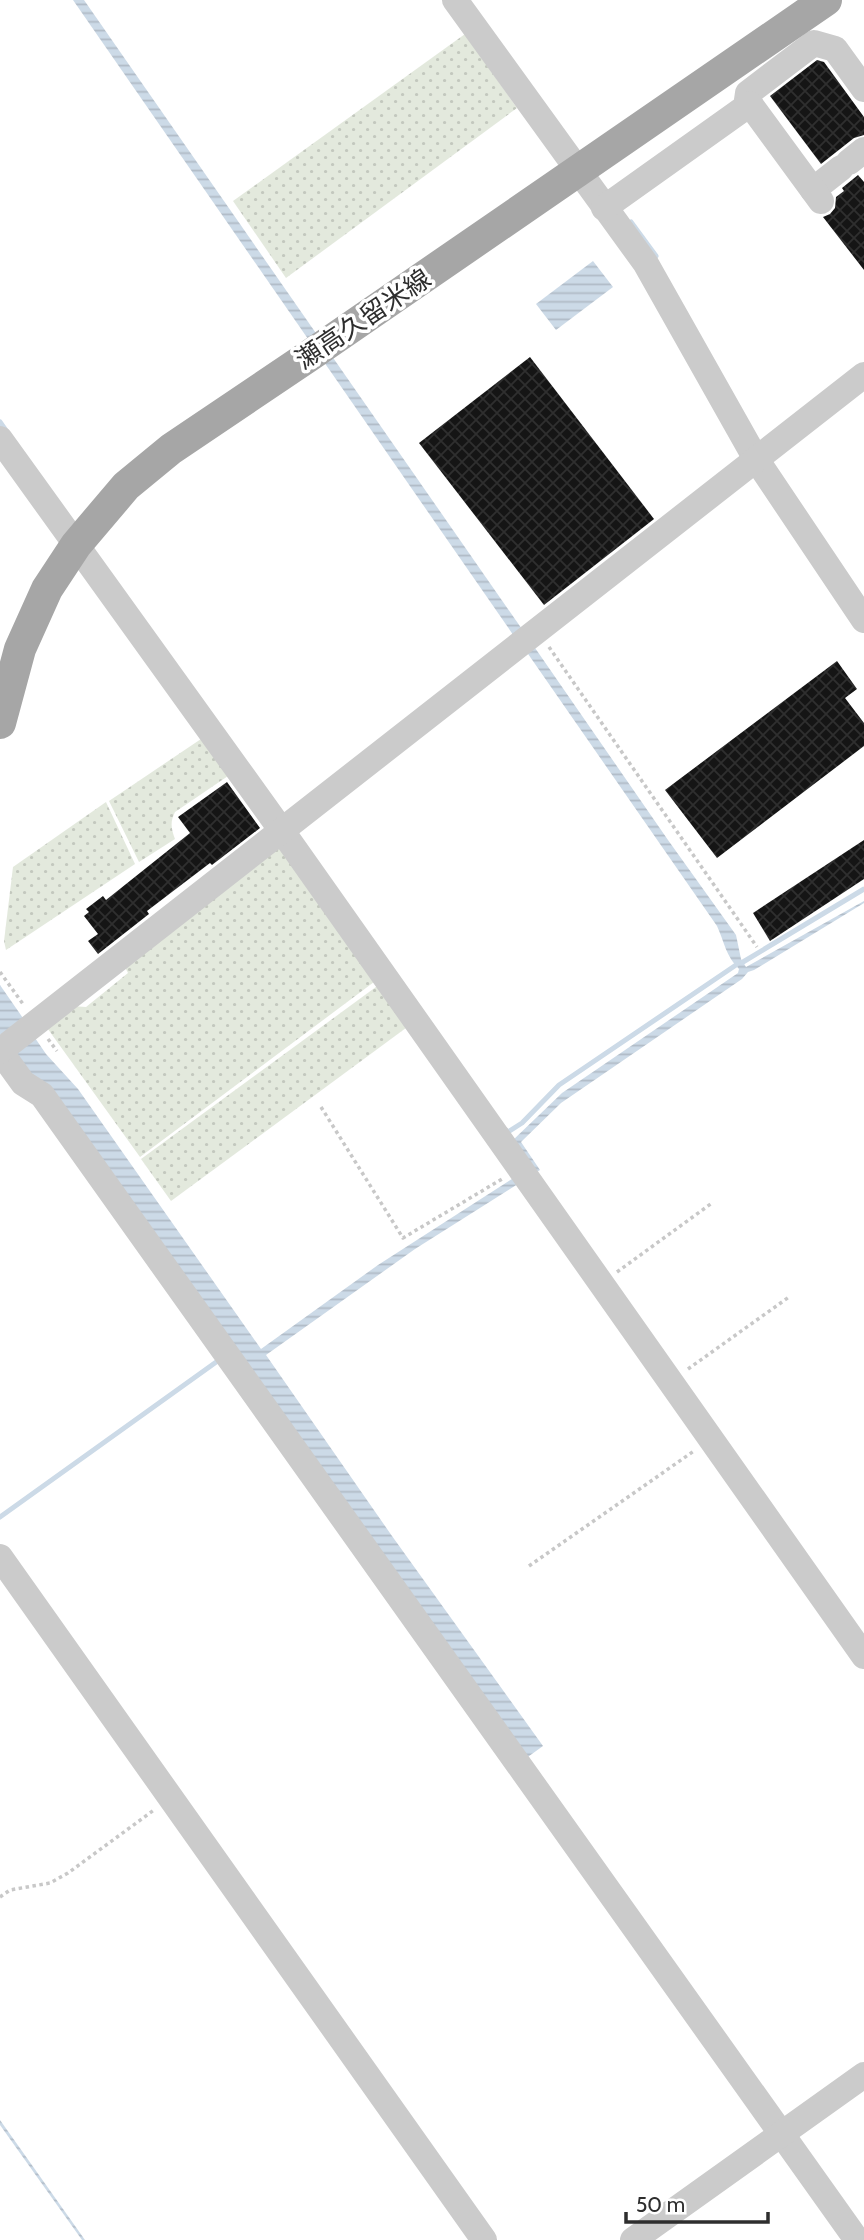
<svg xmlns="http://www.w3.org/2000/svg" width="864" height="2240" viewBox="0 0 864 2240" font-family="Cabin,'Noto Sans JP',sans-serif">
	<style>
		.grass { fill: url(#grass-dots) }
		.water { fill: url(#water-rules) }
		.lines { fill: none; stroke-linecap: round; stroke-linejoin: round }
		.stream { stroke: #ccdae7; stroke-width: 5 }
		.building { fill: url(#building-cross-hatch) }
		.path { stroke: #c8c8c8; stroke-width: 3.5; stroke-dasharray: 3.5 3.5; stroke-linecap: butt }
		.minor { stroke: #cbcbcb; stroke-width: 26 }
		.major { stroke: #a6a6a6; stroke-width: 32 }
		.labels { text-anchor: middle; stroke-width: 7; stroke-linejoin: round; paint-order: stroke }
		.street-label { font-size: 26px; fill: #2e2e2e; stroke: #fff }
	</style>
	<defs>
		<pattern id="grass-dots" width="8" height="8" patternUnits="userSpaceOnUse" patternTransform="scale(1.75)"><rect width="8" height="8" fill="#e3e9dd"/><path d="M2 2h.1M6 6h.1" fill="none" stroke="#c3c8be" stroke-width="1.8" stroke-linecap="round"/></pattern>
		<pattern id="water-rules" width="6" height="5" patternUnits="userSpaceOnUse" patternTransform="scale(1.75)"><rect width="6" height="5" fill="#ccdae7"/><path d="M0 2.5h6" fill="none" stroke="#b0bbc6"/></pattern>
		<pattern id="building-cross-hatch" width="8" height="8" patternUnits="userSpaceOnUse" patternTransform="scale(1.75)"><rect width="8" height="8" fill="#151515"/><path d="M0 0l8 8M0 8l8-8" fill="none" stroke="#2f2f2f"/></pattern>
	</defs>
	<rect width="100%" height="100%" fill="#fff"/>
	<g class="grass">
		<path d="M465,34L517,108L286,278L233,201Z"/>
		<path d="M201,739L228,776L175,812C170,822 171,828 175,839L139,862L109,801Z"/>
		<path d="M106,802L135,864L6,950L4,941L13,867Z"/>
		<path d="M280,844L378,979L140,1157L45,1025L72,1006L86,1007L128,973L124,965Z"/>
		<path d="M380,984L410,1025L171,1201L141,1159Z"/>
	</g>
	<g class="water">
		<path d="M73,0H84L524,632L516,639Z"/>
		<path d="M593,261L613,287L556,330L536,304Z"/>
		<path d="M533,645L668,840L736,935L741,959L746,967L864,901V903L754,970L748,972L742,979L561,1103L521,1142L540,1170L415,1249L266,1355L392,1536L543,1746L525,1759L14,1053L33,1035L46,1054L78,1089L261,1349L378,1265L529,1168L512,1141L562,1093L738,973L739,969C726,957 724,941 717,926L526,651Z"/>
		<path d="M0,985L25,1021L3,1038L0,1034Z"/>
		<path d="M0,2120L85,2240H82L0,2125Z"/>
	</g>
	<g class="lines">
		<g class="stream">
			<path d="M631,222L656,256"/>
			<path d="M0,422L7,432"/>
			<path d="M743,962L864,889"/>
			<path d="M506,1130L508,1132L522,1123L559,1085L736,965"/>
			<path d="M0,1517L219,1360"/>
		</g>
	</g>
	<g class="building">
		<path d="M817,60L824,62L864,117V135L854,138L821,164L770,96Z"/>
		<path d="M858,175L864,182V270L823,217L830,214L835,208L836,197L844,191L842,188Z"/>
		<path d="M530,357L654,519L544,605L419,443Z"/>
		<path d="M837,661L857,689L845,698L864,723V746L717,858L665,790Z"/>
		<path d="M227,782L260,828L212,865L210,863L147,911L149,914L98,954L88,941L98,934L84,916L89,912L86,909L103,896L106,900L190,833L178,817Z"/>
		<path d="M864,840V879L770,941L753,913Z"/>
	</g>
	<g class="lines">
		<g class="path">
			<path d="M549,647L757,947"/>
			<path d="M0,972L23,1004"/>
			<path d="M48,1039L57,1051"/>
			<path d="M321,1107L403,1238L502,1179"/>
			<path d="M617,1272L712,1203"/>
			<path d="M688,1369L789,1297"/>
			<path d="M529,1566L694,1451"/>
			<path d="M0,1897L10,1890L50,1883L68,1873L154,1810"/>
		</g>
		<g class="minor">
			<path d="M455,0L646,264L756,459L864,620"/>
			<path d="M746,107L748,93L814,43L835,49L864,89"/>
			<path d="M849,162L864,150"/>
			<path d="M813,190L841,168"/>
			<path d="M604,208L750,104L821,201"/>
			<path d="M0,439L282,831L864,1656"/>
			<path d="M0,1051L23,1083L42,1095L857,2240"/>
			<path d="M0,1051L864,375"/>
			<path d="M0,1557L484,2240"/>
			<path d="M633,2240L864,2075"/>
		</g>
		<path class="major" d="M0,723L20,649L47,589L76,545L126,486L171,449L309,356L826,0"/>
	</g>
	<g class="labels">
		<g class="street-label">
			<text transform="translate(363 319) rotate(-34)" y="9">瀬高久留米線</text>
		</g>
	</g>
	<path d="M626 2212v10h142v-10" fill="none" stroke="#2e2e2e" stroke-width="3.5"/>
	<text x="636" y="2212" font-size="21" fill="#2e2e2e" stroke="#ffffff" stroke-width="5" paint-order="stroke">50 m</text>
</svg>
